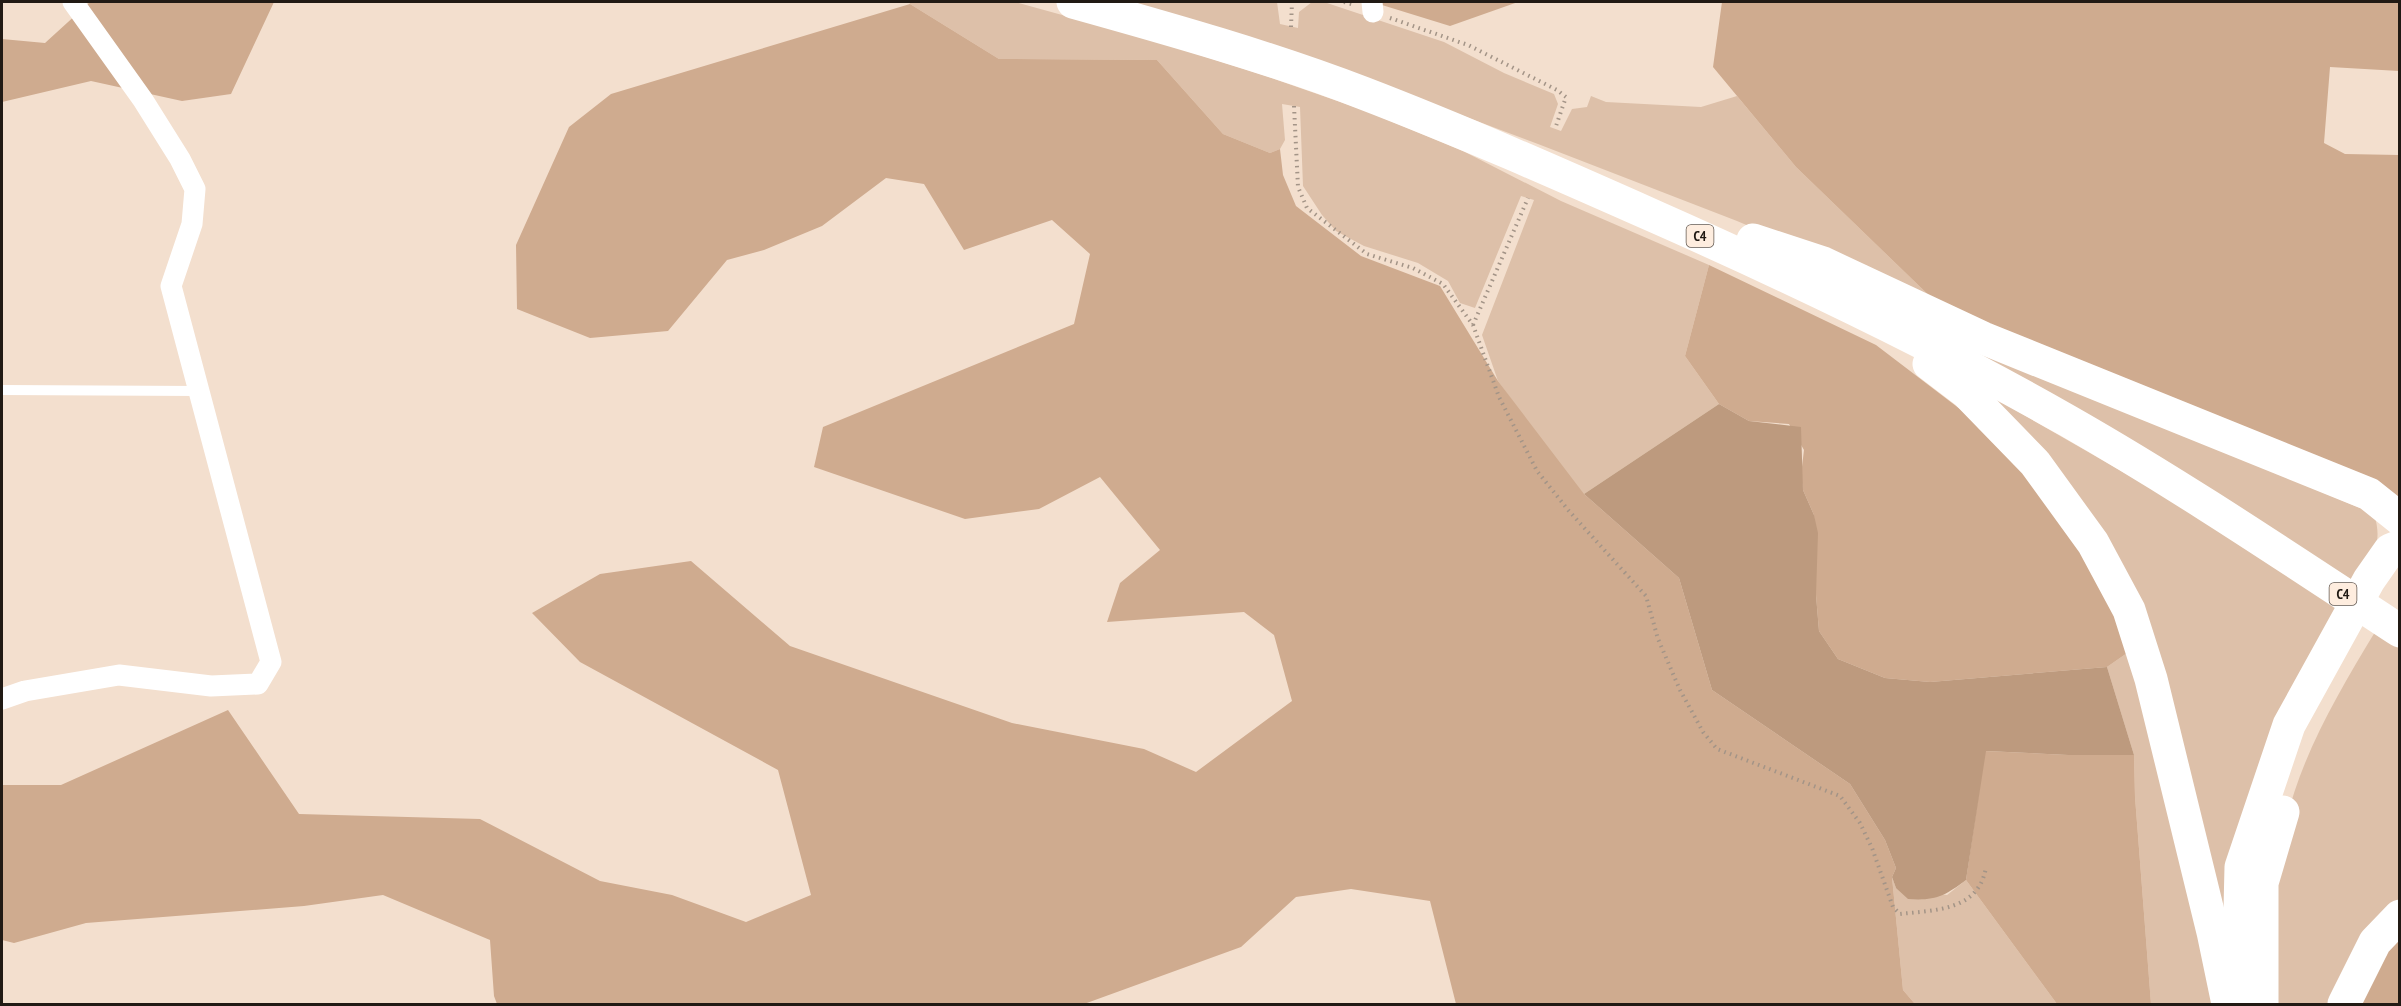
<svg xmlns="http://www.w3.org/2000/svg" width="2401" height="1006" viewBox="0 0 2401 1006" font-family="'PT Sans Narrow',sans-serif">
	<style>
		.green { fill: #ddc0a9 }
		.forest { fill: #cfab8f }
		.water { fill: #bd9a7e }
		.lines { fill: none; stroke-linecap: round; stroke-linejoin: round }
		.path { stroke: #a39487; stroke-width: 4; stroke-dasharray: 1.5 4.5; stroke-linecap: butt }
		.service { stroke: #fff; stroke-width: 10 }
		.minor { stroke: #fff; stroke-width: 21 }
		.motorway { stroke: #fff; stroke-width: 33 }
		.labels { text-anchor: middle; stroke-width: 6; stroke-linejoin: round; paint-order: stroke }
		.shield { fill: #feeddf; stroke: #635951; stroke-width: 1.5 }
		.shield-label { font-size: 14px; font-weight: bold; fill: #211a14 }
	</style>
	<rect width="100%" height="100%" fill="#f3dfce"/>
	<g class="green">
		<path d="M909,2H1015L1149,39L1266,76L1366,111L1463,151L1561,201L1709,265L1685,356L1719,404L1581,496L1498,381L1482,335L1534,200L1521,196L1475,308L1460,303L1448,281L1418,263L1364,246L1336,231L1322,215L1303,186L1300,107L1282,104L1285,140L1280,149L1270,153L1223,134L1157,60L999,59L910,4Z"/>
		<path d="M1133,2H1277L1280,24L1298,28L1299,12L1312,2H1324L1444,42L1504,73L1554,94L1558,104L1550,127L1561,131L1572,109L1587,107L1591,96L1606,102L1701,107L1737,96L1796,167L1942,308L1737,221L1538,144L1344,71Z"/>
		<path d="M1985,350L2374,514C2384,545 2371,557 2357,584L1984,356Z"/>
		<path d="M1970,384L2163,495L2340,609L2229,941L2171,713Z"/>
		<path d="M2375,632L2399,648V901L2334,1004H2270C2273,955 2274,903 2280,853C2291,772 2334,700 2375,632Z"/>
		<path d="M2130,651L2218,1004H2151L2135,797L2134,755L2107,667Z"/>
		<path d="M1892,877L1896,888L1947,895L1966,880L2057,1004H1915L1903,990Z"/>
	</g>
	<g class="forest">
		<path d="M90,2H274L231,94L182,101L91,81L2,102V39L45,43Z"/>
		<path d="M1381,2H1518L1450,26L1382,5Z"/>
		<path d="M1722,2H2399V71L2330,67L2324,143L2345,154L2399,155V500L1942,308L1796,167L1713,67Z"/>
		<path d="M910,4L999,59L1157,60L1223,134L1270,153L1280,149L1283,175L1296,206L1361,256L1440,286L1498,381L1584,494L1679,578L1712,690L1850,784L1885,840L1896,868L1892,877L1903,990L1915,1004H1456L1430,901L1351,889L1296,897L1241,947L1084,1004H497L494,996L490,940L383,895L304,906L86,923L14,943L2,940V785H61L228,710L299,814L480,819L600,881L672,895L746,922L811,895L778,770L580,662L532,613L600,574L691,561L790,646L1012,723L1144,749L1196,772L1292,701L1274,635L1244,612L1107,622L1120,583L1160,550L1100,477L1039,509L965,519L814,467L823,427L1074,324L1090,254L1052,220L964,250L924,184L886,178L822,226L764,250L727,260L668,331L590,338L517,309L516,245L569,127L611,94Z"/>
		<path d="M1709,265L1876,345L1977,422L2036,482L2085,551L2130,651L2107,667L1930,682L1885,678L1838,659L1819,631L1816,595L1814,515L1803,490L1801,475L1804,450L1789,424L1749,421L1719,404L1685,356Z"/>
		<path d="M1985,751L2068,755H2134L2135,797L2151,1004H2057L1966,880Z"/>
		<path d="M2399,932V1004H2356Z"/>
	</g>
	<path class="water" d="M1719,404L1749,421L1801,427L1803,490L1814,515L1818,533L1816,595L1819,631L1838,659L1885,678L1930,682L2107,667L2134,755H2068L1986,751L1966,880C1945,896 1935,901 1908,899L1896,888L1892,877L1896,868L1885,840L1850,784L1712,690L1679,578L1584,494Z"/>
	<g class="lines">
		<g class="path">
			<path d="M1344,2L1355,5"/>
			<path d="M1390,18L1468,45L1557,90L1566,97L1555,129"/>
			<path d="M1291,27L1292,2"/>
			<path d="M1294,106L1298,187L1307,208L1367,254L1413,268L1443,284L1473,325L1499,397L1537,471L1569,511L1646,596L1658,639L1680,690L1703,732L1717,749L1840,796L1860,823L1872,848L1893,907L1900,914C1935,910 1979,911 1986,867"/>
			<path d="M1473,325L1528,198"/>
		</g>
		<path class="service" d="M2,390L199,391"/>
		<g class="minor">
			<path d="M1372,2L1373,12"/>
			<path d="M2,699L25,691L119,675L211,686L258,684L271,662L171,286L192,224L195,189L180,159L143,100L73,2"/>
		</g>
		<g class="motorway">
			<path d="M1073,2C1170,29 1269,57 1363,93C1462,131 1559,174 1656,217C1796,279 1935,345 2068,421C2182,486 2290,559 2400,631"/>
			<path d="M1753,240L1823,263L1983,338L2369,494L2400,519"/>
			<path d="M1929,364L1967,393L2035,463L2093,543L2129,610L2151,679L2213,932L2228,1004"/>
			<path d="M2238,991L2241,867L2289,725L2369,580L2390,550L2400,546"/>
			<path d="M2262,1004V883L2283,812"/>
			<path d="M2344,1004L2375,942L2400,916"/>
		</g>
	</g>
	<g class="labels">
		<g class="shield">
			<rect x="1686.5" y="225" width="27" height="22" rx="4.5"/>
			<rect x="2329.5" y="583" width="27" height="22" rx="4.5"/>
		</g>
		<g class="shield-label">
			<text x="1700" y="241">C4</text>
			<text x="2343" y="599">C4</text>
		</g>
	</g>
	<rect width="2401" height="1006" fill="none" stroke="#211a14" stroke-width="6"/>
</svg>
